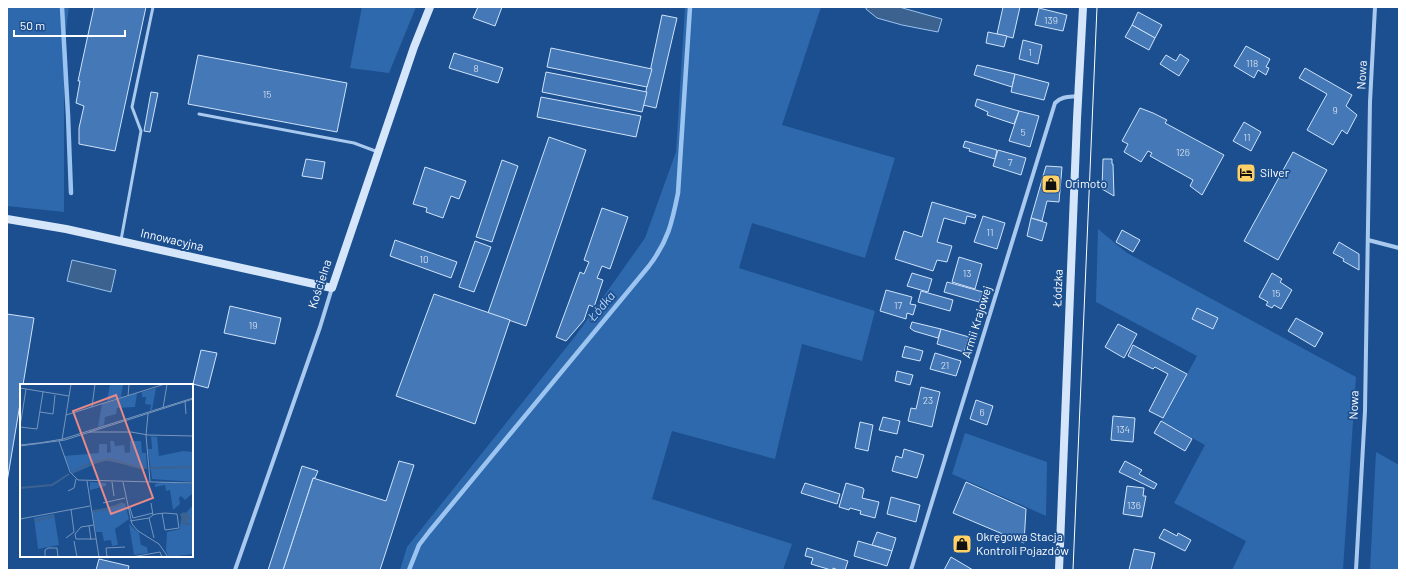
<svg xmlns="http://www.w3.org/2000/svg" width="1406" height="577" viewBox="0 0 1406 577" font-family="Barlow,sans-serif">
	<style>
		.green { fill: #2e69ad }
		.water { fill: #3c6290; stroke: #9cc4f0 }
		.lines { fill: none; stroke-linecap: round; stroke-linejoin: round }
		.stream { stroke: #9cc4f0; stroke-width: 4.5 }
		.building { fill: #4478b7; stroke: #cfe3fa }
		.lane { stroke: #a9c9ee; stroke-width: 3 }
		.street { stroke: #a9c9ee; stroke-width: 4 }
		.secondary { stroke: #d6e6fa; stroke-width: 8 }
		.tram { stroke: #fff; stroke-width: 1 }
		.labels { text-anchor: middle; stroke-width: 3.5; stroke-linejoin: round; paint-order: stroke }
		.number-label { font-size: 10px; fill: #d0dded }
		.street-label { font-size: 12px; fill: #fff; stroke: #1b4f8f }
		.poi-label { font-size: 12px; fill: #fff; stroke: #1b4f8f; text-anchor: start }
		.water-label { font-size: 13px; font-style: italic; fill: #b5d3f5; stroke: #1b4f8f }
		.inset-river { fill: none; stroke: #3c6290; stroke-width: 2 }
		.inset-road { fill: none; stroke: #7695bc; stroke-width: 1 }
		.view { fill: #e88989; fill-opacity: 0.15; stroke: #e88989; stroke-width: 2 }
		.inset-edge { fill: none; stroke: #fff; stroke-width: 2 }
	</style>
	<rect width="100%" height="100%" fill="#1b4f8f"/>
	<g class="green">
		<path d="M7,7H69L64,44V212L7,206Z"/>
		<path d="M362,7H416L389,73L350,68Z"/>
		<path d="M685,7H821L782,125L895,158L865,258L752,223L739,268L875,311L862,361L802,344L775,459L672,431L652,499L792,544L783,570H400L407,547L577,334L645,238L676,152Z"/>
		<path d="M1098,229L1127,253L1356,377L1343,570H1232L1246,541L1174,503L1205,445L1161,421L1197,356L1096,302Z"/>
		<path d="M965,433L1047,462L1046,516L952,474Z"/>
		<path d="M1376,452L1399,465V570H1370Z"/>
	</g>
	<g class="water">
		<path d="M866,7H899L942,19L938,32L902,25L877,18L866,9Z"/>
		<path d="M72,260L116,270L111,292L67,281Z"/>
	</g>
	<g class="lines">
		<g class="stream">
			<path d="M62,7L68,115L71,193"/>
			<path d="M409,570L419,545L429,532L649,266C668,241 672,223 678,193L690,7"/>
		</g>
	</g>
	<g class="building">
		<path d="M94,7H146L115,151L79,144V128L84,106L76,103L80,81H78Z"/>
		<path d="M478,7H502L495,26L473,18Z"/>
		<path d="M1003,7H1020L1013,38L997,34Z"/>
		<path d="M1039,8L1067,15L1063,31L1035,25Z"/>
		<path d="M1138,12L1162,25L1155,38L1132,25Z"/>
		<path d="M662,15L677,18L656,108L643,105Z"/>
		<path d="M1132,25L1155,38L1149,50L1125,37Z"/>
		<path d="M988,32L1007,36L1004,47L986,43Z"/>
		<path d="M1023,40L1042,45L1038,64L1019,59Z"/>
		<path d="M1246,46L1270,59L1266,67L1269,68L1266,75L1258,70L1254,78L1234,66Z"/>
		<path d="M551,48L652,69L647,87L547,67Z"/>
		<path d="M454,53L503,68L498,83L449,68Z"/>
		<path d="M1180,54L1189,60L1179,76L1160,64L1166,55L1176,61Z"/>
		<path d="M198,55L347,83L337,132L188,104Z"/>
		<path d="M977,65L1015,74L1012,87L974,75Z"/>
		<path d="M1305,68L1352,95L1346,106L1357,115L1347,134L1342,130L1333,145L1307,130L1327,94L1299,78Z"/>
		<path d="M546,72L647,92L642,112L542,92Z"/>
		<path d="M1015,74L1049,83L1044,100L1011,92Z"/>
		<path d="M151,92L158,93L150,132L144,131Z"/>
		<path d="M541,97L641,116L636,137L537,117Z"/>
		<path d="M977,99L1019,111L1014,124L987,115L988,112L975,106Z"/>
		<path d="M1140,108L1153,113L1167,120L1165,123L1224,155L1202,195L1190,186L1193,180L1150,156L1152,153L1148,151L1141,162L1124,152L1128,144L1122,141Z"/>
		<path d="M1019,111L1039,116L1030,147L1009,141Z"/>
		<path d="M1244,122L1261,132L1251,151L1233,141Z"/>
		<path d="M549,137L586,150L526,326L488,313Z"/>
		<path d="M965,141L997,150L995,159L969,151L970,149L963,147Z"/>
		<path d="M998,150L1026,158L1021,175L993,166Z"/>
		<path d="M1293,152L1327,170L1278,260L1244,241Z"/>
		<path d="M306,159L325,162L322,179L302,176Z"/>
		<path d="M1103,159H1112V164H1113L1114,196L1102,189Z"/>
		<path d="M502,160L518,166L492,242L476,237Z"/>
		<path d="M1046,166L1062,167L1059,202L1047,201L1042,221L1031,218Z"/>
		<path d="M425,167L466,181L459,199L451,196L443,218L426,212L427,208L413,204Z"/>
		<path d="M932,202L976,215L975,218L967,216L965,224L944,218L937,242L952,246L947,262L937,260L933,271L895,259L904,231L922,237Z"/>
		<path d="M602,208L628,217L610,269L602,266L597,278L603,280L594,307L589,305L584,320L566,341L556,337L580,272L584,274L589,262L584,260Z"/>
		<path d="M983,216L1005,223L997,249L974,242Z"/>
		<path d="M1031,218L1047,223L1042,241L1027,236Z"/>
		<path d="M1122,230L1140,240L1133,252L1116,242Z"/>
		<path d="M395,240L457,262L451,278L390,256Z"/>
		<path d="M475,241L491,247L474,292L459,287Z"/>
		<path d="M1339,242L1359,254V270L1343,261L1344,259L1333,253Z"/>
		<path d="M959,257L982,264L975,289L952,282Z"/>
		<path d="M912,273L932,279L928,292L907,286Z"/>
		<path d="M1272,273L1282,279L1280,282L1292,290L1281,309L1274,305L1272,308L1266,305L1268,302L1259,297Z"/>
		<path d="M947,282L983,292L979,302L944,292Z"/>
		<path d="M886,290L912,297L910,304L916,305L913,315L907,313L906,319L880,311Z"/>
		<path d="M921,291L953,300L950,311L918,302Z"/>
		<path d="M434,294L510,320L475,424L396,396Z"/>
		<path d="M230,306L281,318L275,344L224,333Z"/>
		<path d="M1197,308L1218,318L1213,329L1192,319Z"/>
		<path d="M7,314L34,318L23,385H21V398L7,482Z"/>
		<path d="M1296,318L1323,333L1315,347L1288,331Z"/>
		<path d="M912,322L941,329L938,338L914,331L910,328Z"/>
		<path d="M1118,324L1137,334L1124,358L1105,347Z"/>
		<path d="M941,329L969,337L964,352L937,344Z"/>
		<path d="M1133,345L1187,374L1163,418L1149,411L1168,374L1155,367L1153,369L1128,356Z"/>
		<path d="M905,346L923,351L920,361L902,357Z"/>
		<path d="M201,350L217,353L208,388L193,384Z"/>
		<path d="M935,353L961,361L956,376L930,369Z"/>
		<path d="M897,371L913,375L910,385L895,381Z"/>
		<path d="M921,387L940,392L932,427L908,421L911,408L916,409Z"/>
		<path d="M976,400L993,406L987,425L970,419Z"/>
		<path d="M1113,416L1135,418L1133,442L1111,440Z"/>
		<path d="M883,417L900,421L897,434L879,430Z"/>
		<path d="M1161,421L1192,439L1185,451L1154,433Z"/>
		<path d="M860,422L873,425L868,451L855,448Z"/>
		<path d="M904,449L924,455L917,478L892,471L896,456L902,458Z"/>
		<path d="M399,461L414,465L380,570H283L313,478L386,501Z"/>
		<path d="M1125,461L1142,470L1139,474L1157,484L1154,489L1119,472Z"/>
		<path d="M302,466L318,471L315,478H313L283,570H268Z"/>
		<path d="M966,482L1026,509L1024,543L953,513Z"/>
		<path d="M805,483L840,494L837,504L801,493Z"/>
		<path d="M846,483L863,488L864,490L862,498L879,502L875,518L860,514L861,511L850,508L849,510L839,507Z"/>
		<path d="M1127,486L1144,488L1143,496H1146L1142,517L1123,514Z"/>
		<path d="M891,497L920,505L916,522L887,514Z"/>
		<path d="M1164,529L1177,536L1178,533L1191,540L1185,551L1159,538Z"/>
		<path d="M877,532L896,538L892,551L872,545Z"/>
		<path d="M858,541L892,551L887,566L854,556Z"/>
		<path d="M807,548L848,561L845,570H838L833,568V570H831L811,564L813,558L805,556Z"/>
		<path d="M1134,549L1155,553L1151,570H1129Z"/>
		<path d="M951,557L973,570H944Z"/>
		<path d="M99,559L129,566L128,570H96Z"/>
	</g>
	<g class="lines">
		<g class="lane">
			<path d="M199,114L354,143L378,152"/>
			<path d="M121,240L141,131L132,107L153,7"/>
		</g>
		<g class="street">
			<path d="M1368,240L1399,248"/>
			<path d="M235,570L320,327L332,288"/>
			<path d="M911,570L1055,103C1062,96 1069,97 1078,96"/>
			<path d="M1356,570L1365,411L1370,102L1375,7"/>
		</g>
		<g class="secondary">
			<path d="M7,219L66,229L332,288L414,47L430,7"/>
			<path d="M1059,570L1077,119L1083,7"/>
		</g>
		<path class="tram" d="M1073,570L1097,7"/>
	</g>
	<defs>
		<g id="hotel-square" transform="scale(1)"><rect x="-9" y="-9" width="18" height="18" rx="4" fill="#ffd166" stroke="#1b4f8f"/><path d="M-6-4.5h1.5V1H6V5H4.5V3h-9V5H-6ZM-4 0a1.8 1.8 0 1 1 3.6 0ZM.5 0V-2.5h3Q6-2.5 6 0Z" fill="#111"/></g>
		<g id="shop-square" transform="scale(1)"><rect x="-9" y="-9" width="18" height="18" rx="4" fill="#ffd166" stroke="#1b4f8f"/><path d="M-5-2.5h2.3a2.7 3.5 0 0 1 5.4 0H5L5.5 6h-11ZM-1.5-2.5h3a1.5 2.3 0 0 0-3 0Z" fill="#111"/></g>
	</defs>
	<g fill-rule="evenodd">
		<use href="#hotel-square" x="1246" y="173"/>
		<use href="#shop-square" x="1051" y="184"/>
		<use href="#shop-square" x="962" y="544"/>
	</g>
	<g class="labels">
		<g class="number-label">
			<text x="1051" y="24">139</text>
			<text x="1030" y="56">1</text>
			<text x="1252" y="67">118</text>
			<text x="476" y="72">8</text>
			<text x="267" y="98">15</text>
			<text x="1335" y="114">9</text>
			<text x="1023" y="136">5</text>
			<text x="1247" y="141">11</text>
			<text x="1183" y="156">126</text>
			<text x="1010" y="166">7</text>
			<text x="990" y="236">11</text>
			<text x="424" y="263">10</text>
			<text x="967" y="277">13</text>
			<text x="1276" y="297">15</text>
			<text x="898" y="309">17</text>
			<text x="253" y="329">19</text>
			<text x="945" y="369">21</text>
			<text x="928" y="404">23</text>
			<text x="982" y="416">6</text>
			<text x="1123" y="433">134</text>
			<text x="1134" y="509">136</text>
		</g>
		<g class="street-label">
			<text transform="translate(1362 75) rotate(-87)" y="4">Nowa</text>
			<text transform="translate(172 240) rotate(13)" y="4">Innowacyjna</text>
			<text transform="translate(320 284) rotate(-72)" y="4">Kościelna</text>
			<text transform="translate(1058 288) rotate(-88)" y="4">Łódzka</text>
			<text transform="translate(977 322) rotate(-73)" y="4">Armii Krajowej</text>
			<text transform="translate(1354 405) rotate(-88)" y="4">Nowa</text>
		</g>
		<g class="poi-label">
			<text x="1260" y="177">Silver</text>
			<text x="1065" y="188">Orimoto</text>
			<text x="976" y="541">Okręgowa Stacja<tspan x="976" dy="14">Kontroli Pojazdów</tspan></text>
		</g>
		<g class="water-label">
			<text transform="translate(601 306) rotate(-50)" y="5">Łódka</text>
		</g>
	</g>
	<g transform="translate(20 384)">
		<rect width="173" height="173" fill="#1b4f8f"/>
		<path d="M90,0H103L101,13L87,17ZM136,4L132,26H130L131,21L125,20L126,13H122V8ZM117,9L115,23L97,24L96,30L85,33L84,41L78,43L82,20ZM131,52L137,53L139,72L163,67L173,68V98L132,95L128,65H132ZM90,57H94L95,62L104,61L105,69L110,68V57H121L122,69H126L127,85L84,76L52,90L44,72L79,69V60H87V69L91,68ZM70,98L86,99V102L70,106ZM143,98L173,100V109L165,116L161,112L159,114L160,120L153,126L150,106L146,107L145,101L135,103V100ZM105,119L109,135L95,145L98,161L92,162L91,156L84,157L82,148H76L72,127ZM173,121V170L149,173L146,167L147,148L160,145L161,134L163,140L170,141L166,136L170,135L166,129ZM34,130L39,161L18,165L14,134ZM109,140L119,149L121,161L127,163L128,169L114,171Z" fill="#2e69ad"/>
		<path d="M164,128L169,131L170,136H166L170,141L163,140L160,130Z" fill="#3c6290"/>
		<path class="inset-river" d="M130,84L173,83M52,89L66,81L89,75L120,84H127M0,104L32,101L49,90M73,127L89,125L103,119M15,137L34,132"/>
		<path class="inset-road" d="M0,4L49,12M6,5L0,43L17,45L23,8M108,12L109,0M165,17L166,30M72,23L75,0M143,24L147,0M20,28L33,30L35,11M128,30L126,51L130,97M46,31L145,0M69,48H111L128,51L173,52M42,56L51,0M39,57L50,88L58,96L173,99M13,60L43,55L173,14M0,61L18,59M0,62L45,56L173,15M67,97L79,173M92,98L94,112M103,98L112,140L118,147L139,160L148,173M48,107L54,104L56,95M83,119L105,114M131,119L133,131M107,125L110,124L113,134L133,129M129,134L134,154M0,135L70,122M110,137L129,134L133,131L136,130L145,129L157,130L159,144L145,146L142,129M74,141L61,143L55,150L56,155H76M69,142L71,156M46,154L54,148L51,125M54,157L57,173M25,173V166L28,164H37L38,173M87,173L86,164L105,163M112,173L140,168L142,173"/>
		<path class="view" d="M96,11L133,114L91,130L53,27Z"/>
		<rect width="173" height="173" class="inset-edge"/>
	</g>
	<rect width="1406" height="577" fill="none" stroke="#ffffff" stroke-width="16"/>
	<path d="M14 30v6h111v-6" fill="none" stroke="#ffffff" stroke-width="2"/>
	<text x="20" y="30" font-size="12" fill="#ffffff" stroke="#1b4f8f" stroke-width="3" paint-order="stroke">50 m</text>
</svg>
